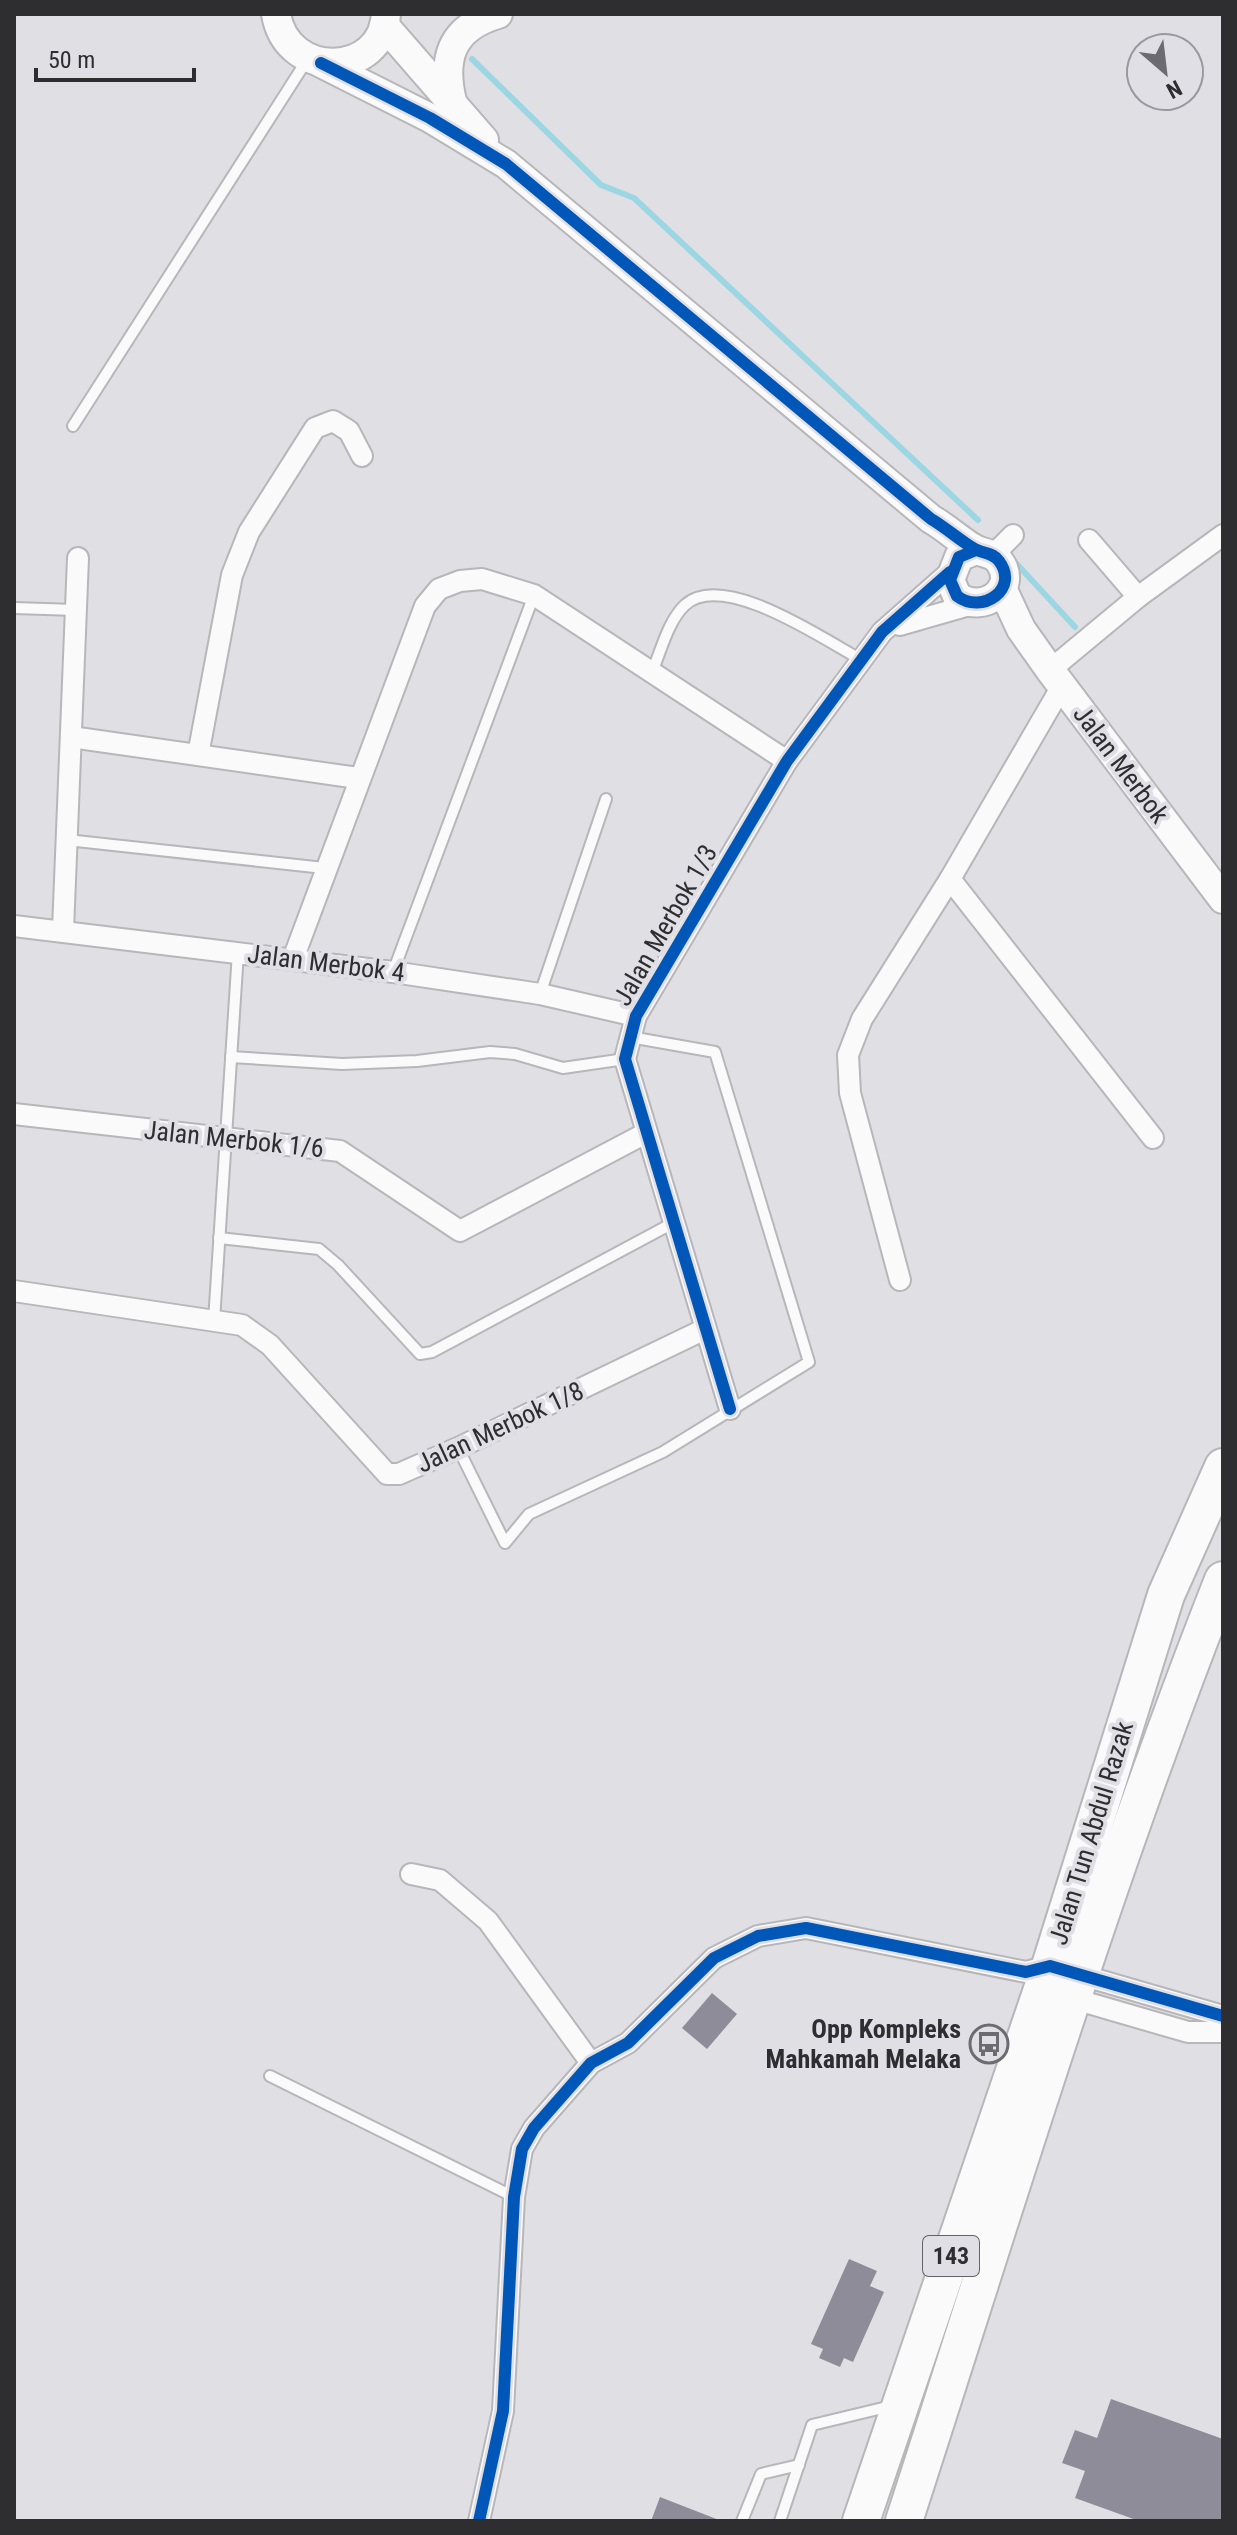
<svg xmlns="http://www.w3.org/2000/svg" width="1237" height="2535" viewBox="0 0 1237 2535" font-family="'Roboto Condensed',sans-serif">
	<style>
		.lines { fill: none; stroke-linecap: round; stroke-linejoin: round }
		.stream { stroke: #9dd6e3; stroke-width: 6 }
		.building { fill: #8e8c98 }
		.lane-casing { stroke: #b7b7ba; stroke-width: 14 }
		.street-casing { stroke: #b7b7ba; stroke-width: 24 }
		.secondary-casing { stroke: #b7b7ba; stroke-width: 32 }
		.highway-casing { stroke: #b7b7ba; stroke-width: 40 }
		.lane { stroke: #fafafb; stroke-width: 10 }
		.street { stroke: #fafafb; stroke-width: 20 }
		.secondary { stroke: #fafafb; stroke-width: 28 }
		.highway { stroke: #fafafb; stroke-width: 36 }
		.cycleway-casing { stroke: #dfdfe5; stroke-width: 17 }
		.cycleway { stroke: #0057b8; stroke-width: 12 }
		.labels { text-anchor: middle; stroke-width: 8; stroke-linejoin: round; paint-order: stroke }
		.shield { fill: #dfdfe5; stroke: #636367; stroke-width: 2 }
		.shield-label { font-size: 24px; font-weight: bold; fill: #2e2e31 }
		.street-label { font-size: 26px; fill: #2e2e31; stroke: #dfdfe5 }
		.poi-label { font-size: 26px; font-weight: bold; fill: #2e2e31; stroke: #dfdfe5; text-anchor: end }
	</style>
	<rect width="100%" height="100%" fill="#e0e0e4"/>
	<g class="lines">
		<g class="stream">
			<path d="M472,59L601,185L634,198L978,520"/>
			<path d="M1014,561L1075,627"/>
		</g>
	</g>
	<g class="building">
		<path d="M712,1993L737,2014L707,2049L682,2028Z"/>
		<path d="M849,2259L877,2271L870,2286L884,2292L853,2362L844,2358L840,2367L819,2358L823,2349L811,2344Z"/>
		<path d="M1111,2399L1223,2439V2521H1139L1075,2498L1085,2471L1062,2463L1075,2430L1097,2438Z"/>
		<path d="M660,2497L719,2520V2521H651Z"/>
	</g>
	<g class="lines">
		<g class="lane-casing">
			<g id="lane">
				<path d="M73,426L307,60"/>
				<path d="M14,608L76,610"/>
				<path d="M652,672C661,651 668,621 685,605C723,570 823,639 860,659"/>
				<path d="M67,840L324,868"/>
				<path d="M393,972L534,595"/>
				<path d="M540,994L606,799"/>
				<path d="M231,1057L342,1064L417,1061L490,1052L515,1054L563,1068L625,1059"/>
				<path d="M219,1238L319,1249L338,1265L420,1354L432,1352L673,1223"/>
				<path d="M214,1321L238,952"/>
				<path d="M458,1448L505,1543L529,1514L663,1452L809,1362L715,1052L630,1037"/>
				<path d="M270,2076L514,2197"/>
				<path d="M742,2521L761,2474L799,2465"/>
				<path d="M780,2521L812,2425L891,2406"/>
			</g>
		</g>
		<g class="street-casing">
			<g id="street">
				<path d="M1089,540L1138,597"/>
				<path d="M993,555L1013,535"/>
				<path d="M900,625L973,604"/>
				<path d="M1050,670L1138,597L1223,535"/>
				<path d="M71,737L358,778"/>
				<path d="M198,755L232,575L249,532L315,428L333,421L349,431L362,456"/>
				<path d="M950,879L1153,1138"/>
				<path d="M14,926L393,972L540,994L636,1016"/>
				<path d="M63,930L78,558"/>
				<path d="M293,959L425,606L439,589L460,581L482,579L534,595L787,761"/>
				<path d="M14,1114L340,1151L460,1231L646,1133"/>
				<path d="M900,1280L850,1093L848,1055L862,1019L950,879L1062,686"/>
				<path d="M14,1291L242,1325L270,1345L387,1474H399L458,1448L705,1329"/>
				<path d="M730,1409L625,1059L636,1016L787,761L882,632L950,572"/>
				<path d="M411,1874L440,1880L488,1921L591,2063"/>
				<path d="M1064,1996L1188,2032H1223"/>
				<path d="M479,2521L503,2411L514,2197L522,2149L534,2128L591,2063L628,2043L714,1958L758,1936L806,1928L1026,1972L1050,1966L1223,2016"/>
			</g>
		</g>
		<g class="secondary-casing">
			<g id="secondary">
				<path d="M276,14C287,80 382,78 386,14"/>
				<path d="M384,25L484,140"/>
				<path d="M321,63L430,118L506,164L931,519C944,526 968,547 977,550C986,554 993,553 999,561C1020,589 982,615 957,596L950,580L959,557L976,550"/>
				<path d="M453,105C441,60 450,28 498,14"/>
				<path d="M1002,588L1021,629L1050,670L1223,899"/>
			</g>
		</g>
		<g class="highway-casing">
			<g id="highway">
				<path d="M861,2521L1050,1966L1166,1595L1223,1467"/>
				<path d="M904,2521C1006,2207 1101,1888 1223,1580"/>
			</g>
		</g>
		<use href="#lane" class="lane"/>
		<use href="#street" class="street"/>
		<use href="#secondary" class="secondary"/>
		<use href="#highway" class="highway"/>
		<g class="cycleway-casing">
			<g id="cycleway">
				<path d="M321,63L430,118L506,164L931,519C944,526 968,547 977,550C986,554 993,553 999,561C1020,589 982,615 957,596L950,580L959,557L976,550"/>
				<path d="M730,1409L625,1059L636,1016L787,761L882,632L950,572"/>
				<path d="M479,2521L503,2411L514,2197L522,2149L534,2128L591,2063L628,2043L714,1958L758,1936L806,1928L1026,1972L1050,1966L1223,2016"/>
			</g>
		</g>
		<use href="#cycleway" class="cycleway"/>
	</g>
	<defs>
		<g id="bus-ring" transform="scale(2)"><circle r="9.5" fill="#dfdfe5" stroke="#6c6c70" stroke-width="1.5"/><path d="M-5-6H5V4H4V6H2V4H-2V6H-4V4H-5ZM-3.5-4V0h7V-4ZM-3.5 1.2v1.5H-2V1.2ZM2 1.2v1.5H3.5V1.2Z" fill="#6c6c70"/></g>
	</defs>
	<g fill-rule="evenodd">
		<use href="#bus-ring" x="989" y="2044"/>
	</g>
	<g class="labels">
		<rect class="shield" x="923" y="2236" width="56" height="40" rx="6"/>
		<g class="shield-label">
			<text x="951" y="2264">143</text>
		</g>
		<g class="street-label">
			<text transform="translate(1121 764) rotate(53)" y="9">Jalan Merbok</text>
			<text transform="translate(665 925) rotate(-60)" y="9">Jalan Merbok 1/3</text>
			<text transform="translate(326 963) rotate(7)" y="9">Jalan Merbok 4</text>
			<text transform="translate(234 1139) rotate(6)" y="9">Jalan Merbok 1/6</text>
			<text transform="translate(500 1427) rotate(-25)" y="9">Jalan Merbok 1/8</text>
			<text transform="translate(1091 1833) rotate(-73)" y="9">Jalan Tun Abdul Razak</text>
		</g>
		<g class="poi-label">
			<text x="961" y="2038">Opp Kompleks<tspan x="961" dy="30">Mahkamah Melaka</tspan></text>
		</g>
	</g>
	<rect width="1237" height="2535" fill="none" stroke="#2e2e31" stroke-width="32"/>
	<g transform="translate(1165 72) rotate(152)"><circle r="38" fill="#dfdfe5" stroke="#98989d" stroke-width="2"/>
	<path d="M0-6L14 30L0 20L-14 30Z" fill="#6c6c70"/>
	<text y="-12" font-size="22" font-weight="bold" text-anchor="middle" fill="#2e2e31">N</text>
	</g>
	<path d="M36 68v12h158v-12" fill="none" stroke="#2e2e31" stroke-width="4"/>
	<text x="48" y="68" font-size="24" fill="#2e2e31" stroke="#dfdfe5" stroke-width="6" paint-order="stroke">50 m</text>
</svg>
